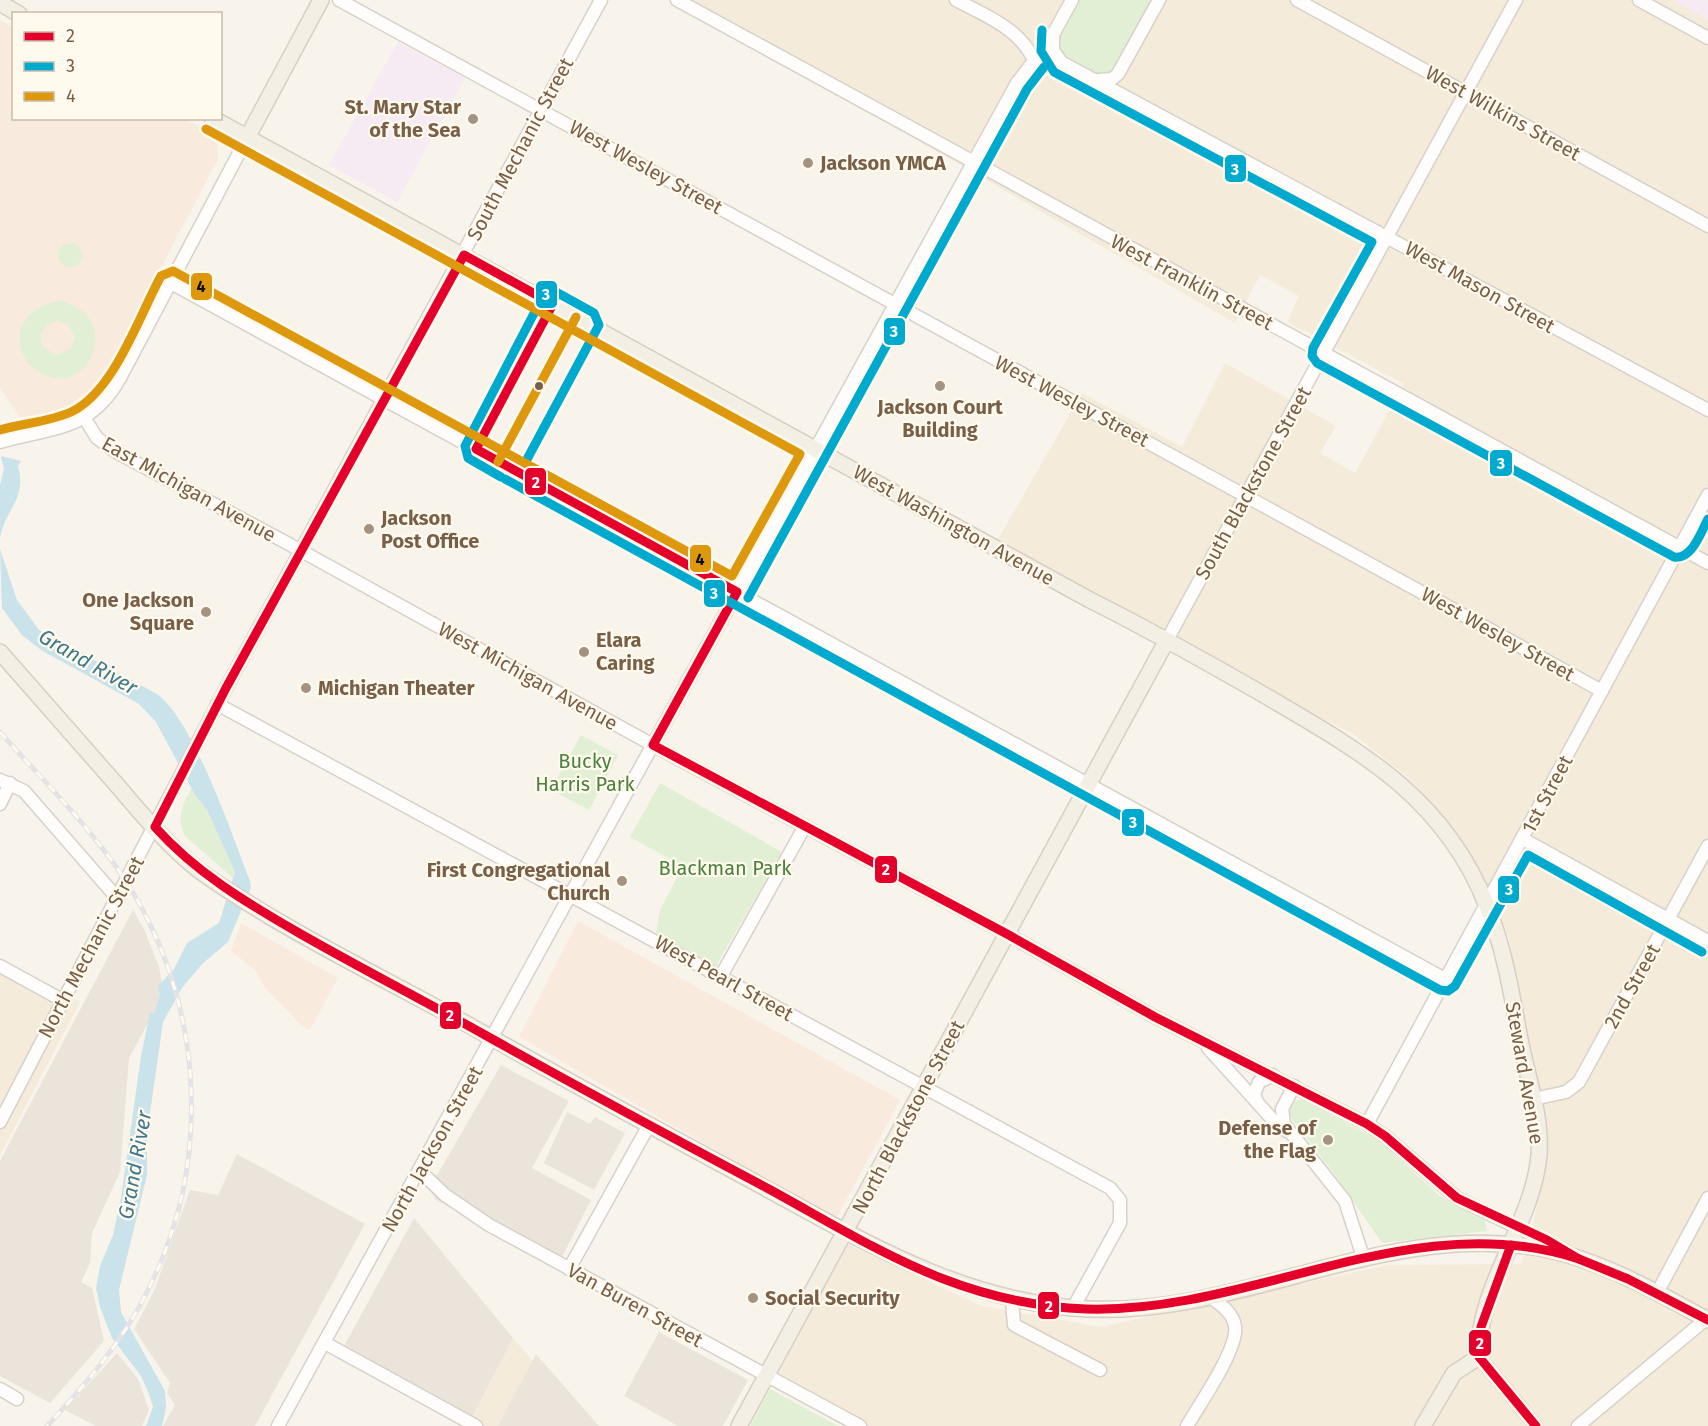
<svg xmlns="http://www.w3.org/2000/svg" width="1708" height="1426" viewBox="0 0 1708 1426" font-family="'Fira Sans',sans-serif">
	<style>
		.residential { fill: #f4ebdb }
		.commercial { fill: #f9eade }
		.industrial { fill: #ebe4db }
		.education { fill: #f6eaf3 }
		.green { fill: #e1f0d4; fill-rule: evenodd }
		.water { fill: #cae3ea }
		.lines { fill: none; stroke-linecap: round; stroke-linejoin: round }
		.minor-casing { stroke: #d7d1c9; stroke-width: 15 }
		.major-casing { stroke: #d7cfc5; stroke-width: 18 }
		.minor { stroke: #fefdfc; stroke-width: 12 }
		.major { stroke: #f3efe5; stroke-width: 15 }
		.rail-casing { stroke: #e5e2e5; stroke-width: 5 }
		.rail { stroke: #fffaed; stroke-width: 3; stroke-dasharray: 9; stroke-linecap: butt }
		.bus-1-casing { stroke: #fffaed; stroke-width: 14 }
		.bus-2-casing { stroke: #fffaed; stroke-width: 14 }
		.bus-3-casing { stroke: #fffaed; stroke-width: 14 }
		.bus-1 { stroke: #e4002b; stroke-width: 9 }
		.bus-2 { stroke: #00a9ce; stroke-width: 9 }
		.bus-3 { stroke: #de980e; stroke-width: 9 }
		.poi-dot { fill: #a59381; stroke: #fffaed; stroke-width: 2 }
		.bus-dot { fill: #795f48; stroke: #fffaed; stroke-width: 2 }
		.labels { text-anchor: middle; stroke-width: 4.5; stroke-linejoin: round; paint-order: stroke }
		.poi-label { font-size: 20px; font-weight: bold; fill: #795f48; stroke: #fffaed; text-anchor: start }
		.street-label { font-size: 20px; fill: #795f48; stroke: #fffaed }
		.park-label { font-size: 20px; fill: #4b803f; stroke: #fffaed }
		.water-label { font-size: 21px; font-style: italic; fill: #40798e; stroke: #fffaed }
		.line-badge { stroke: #fffaed; stroke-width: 2 }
		.badge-label { font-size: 16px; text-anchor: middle; font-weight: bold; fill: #fff }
		.pale-badge-label { font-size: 16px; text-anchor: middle; font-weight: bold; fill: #111 }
	</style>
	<rect width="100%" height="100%" fill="#f8f4eb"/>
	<g class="residential">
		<path d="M673,0H1708V1426H852L770,1382L845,1243L982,1306L1101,1327L1388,1265L1520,1264L1529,1243L1543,1172L1527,1108L1509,940L1487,887L1460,839L1444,818L1409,778L1353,734L1253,683L997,541L1082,393L1182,447L1225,363L1336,426L1320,453L1355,473L1404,384L1287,322L1299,296L1260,275L1235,323Z"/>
		<path d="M0,959L80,1002L0,1155Z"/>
		<path d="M513,1338L591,1426H467Z"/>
	</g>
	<g class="commercial">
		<path d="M0,20L13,28L14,118L184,119L217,135L218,159L107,370L77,403L48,416L26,419L20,417L0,388Z"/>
		<path d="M578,921L900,1100L836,1219L519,1037Z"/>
		<path d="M241,923L338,978L310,1030L303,1027L265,988L255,970L231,951Z"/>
	</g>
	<g class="industrial">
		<path d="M133,910L144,929L159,967L164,994L129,1058L120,1172L92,1233L90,1263L81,1282L92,1288L104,1341L50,1403L0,1376V1161Z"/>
		<path d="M501,1065L569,1101L532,1168L591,1200L558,1265L436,1200L429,1189Z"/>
		<path d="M567,1112L590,1124L595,1117L625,1133L594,1190L544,1163Z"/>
		<path d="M237,1154L365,1224L255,1426H163L175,1405L167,1393L170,1383L134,1329L154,1291L190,1190L218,1195Z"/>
		<path d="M414,1218L513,1338L472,1417L344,1346Z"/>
		<path d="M659,1332L748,1380L723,1426H678L624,1396Z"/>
		<path d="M117,1353L138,1379L149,1410L142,1426H96L65,1410Z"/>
		<path d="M536,1354L599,1426H498Z"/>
	</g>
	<g class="education">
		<path d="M1671,0H1708V20Z"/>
		<path d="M398,42L465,78L397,202L329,165Z"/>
	</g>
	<g class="green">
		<path d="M1072,0H1159L1118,74L1103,81L1061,62L1054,33Z"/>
		<circle cx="70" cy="255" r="12"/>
		<path d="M61,301C125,317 89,398 42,374C35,370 28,365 25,358C9,329 31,303 61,301ZM57,321L68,324L75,338L71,348L57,355L43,347C38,334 44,324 57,321Z"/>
		<path d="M581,735L618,755L589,810L551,790Z"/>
		<path d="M660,783L782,852L716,966L656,933L660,910L683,866L630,837Z"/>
		<path d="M192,788L207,810L235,872L233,878L185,836C176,817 182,805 192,788Z"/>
		<path d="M1301,1099L1377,1139L1440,1196L1485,1221L1487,1231L1382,1243L1333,1172L1291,1118L1288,1110L1292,1102Z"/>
		<path d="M770,1389L838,1426H750Z"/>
	</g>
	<g class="water">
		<path d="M1,456L21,461L18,466C27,500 6,507 0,538V485L4,469Z"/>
		<path d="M0,549L17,600L39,630L157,694C194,721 232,835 250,881L251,887L228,942L202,964L182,988L163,1022L147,1134V1175L119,1290L121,1312L165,1391L166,1408L162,1426H146L153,1407L149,1394L141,1376L112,1338L100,1307L96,1288L100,1266L113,1235L121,1198L141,1056L150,1013H154L160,995L158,986L174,969L187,943L219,923L235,872L207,810L194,793L156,722L139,704L41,650L22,635L2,608Z"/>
	</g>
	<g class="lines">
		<g class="minor-casing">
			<g id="minor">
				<path d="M339,0L1602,691"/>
				<path d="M677,0L1708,563"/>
				<path d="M956,0C986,16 1019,28 1034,60"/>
				<path d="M1297,0L1708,226"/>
				<path d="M1639,0L1708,38"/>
				<path d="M1053,36V50L1061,62L1708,410"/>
				<path d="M1098,80L1112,79L1118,74L1159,0"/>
				<path d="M171,283L1445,979"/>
				<path d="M85,419L97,438L116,452L287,543L671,755L1007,934L1155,1017L1367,1124L1385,1136L1457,1198L1566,1251"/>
				<path d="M0,442C53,427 90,431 120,378L247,138"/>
				<path d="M1167,640L1516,0"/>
				<path d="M217,704L1110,1188L1120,1200V1223L1073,1308"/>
				<path d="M0,780L24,791L118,899"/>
				<path d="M0,804L10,783"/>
				<path d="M1523,839L1708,941"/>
				<path d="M0,966L62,1000"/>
				<path d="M721,976L805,826"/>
				<path d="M1208,1048L1273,1120L1287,1131"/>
				<path d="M1294,1086L1282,1109L1284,1124L1345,1201L1363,1257"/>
				<path d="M1533,1099L1566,1092L1579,1082L1708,846"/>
				<path d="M1257,1102L1254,1094L1259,1082L1273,1075"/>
				<path d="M0,1122L226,688L601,0"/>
				<path d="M1367,1124L1708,495"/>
				<path d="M419,1170L445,1195L489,1225L860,1426"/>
				<path d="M569,1269L649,1125"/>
				<path d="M1657,1293L1708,1198"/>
				<path d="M1012,1300L1014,1325L1100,1370"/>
				<path d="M325,1343L476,1426"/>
				<path d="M1479,1357L1536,1426"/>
				<path d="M0,1389L17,1399"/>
				<path d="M278,1426L1017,83L1050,40L1072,0"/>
				<path d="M1187,1426C1199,1405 1239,1348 1235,1326C1233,1313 1221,1305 1212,1298"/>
				<path d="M1578,1426L1706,1319"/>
			</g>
		</g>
		<g class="major-casing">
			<g id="major">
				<path d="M0,3L19,14"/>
				<path d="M212,118L1090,600C1148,629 1203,660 1259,692C1356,749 1443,794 1487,906C1504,948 1511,990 1519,1034C1526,1074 1542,1115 1539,1155C1533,1224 1476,1288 1479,1357L1454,1373L1423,1426"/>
				<path d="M247,138L321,0"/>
				<path d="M0,652C39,696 77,740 116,784C141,813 166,844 196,868C219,886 245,901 269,916C336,956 406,990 474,1028C564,1079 656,1129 747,1178C856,1237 961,1303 1088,1309C1242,1316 1384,1221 1539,1248C1600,1259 1654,1291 1708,1320"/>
				<path d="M739,1426L1167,640"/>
			</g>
		</g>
		<use href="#minor" class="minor"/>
		<use href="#major" class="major"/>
		<g class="rail-casing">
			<path id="rail" d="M0,732C46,784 100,836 135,896C204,1015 211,1164 149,1288C124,1340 86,1384 47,1426"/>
		</g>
		<use href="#rail" class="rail"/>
		<g class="bus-1-casing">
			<g id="bus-1">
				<path d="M464,255L553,304L476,449L737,592L653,745L1007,934L1155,1017L1367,1124L1385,1136L1457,1198L1547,1240L1579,1259C1413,1204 1253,1314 1086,1309C1037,1307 987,1296 941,1278C880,1254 824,1219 767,1188C673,1138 578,1087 485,1035C423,1000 360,968 299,933C247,903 196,873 155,827L226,688Z"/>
				<path d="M1511,1245L1481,1327L1479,1357L1536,1426"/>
				<path d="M1579,1259L1628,1279L1708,1320"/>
			</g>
		</g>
		<g class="bus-2-casing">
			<g id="bus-2">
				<path d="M1042,30L1041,51L1054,72L1372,242L1313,348L1312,356L1317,363L1674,557C1692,560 1701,532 1708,519"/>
				<path d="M501,477L468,458L465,446L542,298L548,293L556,292L594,313L599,325L525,463"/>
				<path d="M505,479L1440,990L1448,991L1455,986L1528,855L1702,952"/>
				<path d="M748,598L1027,89L1044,67"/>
			</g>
		</g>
		<g class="bus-3-casing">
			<g id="bus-3">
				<path d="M0,430C23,423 49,422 71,412C114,392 139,316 161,276L173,271L732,576L800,454L206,129"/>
				<path d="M498,462L576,317"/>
			</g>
		</g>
		<use href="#bus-1" class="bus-1"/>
		<use href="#bus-2" class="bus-2"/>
		<use href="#bus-3" class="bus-3"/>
	</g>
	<g class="poi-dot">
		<circle cx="473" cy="119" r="6"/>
		<circle cx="808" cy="163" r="6"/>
		<circle cx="940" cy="386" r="6"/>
		<circle cx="369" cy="529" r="6"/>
		<circle cx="206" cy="612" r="6"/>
		<circle cx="584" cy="652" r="6"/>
		<circle cx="306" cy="688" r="6"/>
		<circle cx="622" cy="881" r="6"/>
		<circle cx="1328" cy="1140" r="6"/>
		<circle cx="753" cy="1298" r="6"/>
	</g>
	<circle class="bus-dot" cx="539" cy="386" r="5"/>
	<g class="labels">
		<g class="poi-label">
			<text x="461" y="114" text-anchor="end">St. Mary Star<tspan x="461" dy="23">of the Sea</tspan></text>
			<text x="820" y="170">Jackson YMCA</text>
			<text x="940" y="414" text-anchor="middle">Jackson Court<tspan x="940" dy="23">Building</tspan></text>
			<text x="381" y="525">Jackson<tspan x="381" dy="23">Post Office</tspan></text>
			<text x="194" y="607" text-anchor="end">One Jackson<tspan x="194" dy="23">Square</tspan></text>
			<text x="596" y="647">Elara<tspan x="596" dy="23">Caring</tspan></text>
			<text x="318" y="695">Michigan Theater</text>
			<text x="610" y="877" text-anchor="end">First Congregational<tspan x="610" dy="23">Church</tspan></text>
			<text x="1316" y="1135" text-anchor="end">Defense of<tspan x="1316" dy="23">the Flag</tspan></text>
			<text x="765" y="1305">Social Security</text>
		</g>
		<g class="street-label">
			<text transform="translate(1503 113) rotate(29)" y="7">West Wilkins Street</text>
			<text transform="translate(520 149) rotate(-62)" y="7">South Mechanic Street</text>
			<text transform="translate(646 167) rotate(29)" y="7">West Wesley Street</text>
			<text transform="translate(1192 282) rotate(28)" y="7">West Franklin Street</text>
			<text transform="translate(1480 287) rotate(29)" y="7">West Mason Street</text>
			<text transform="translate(1072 401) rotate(28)" y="7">West Wesley Street</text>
			<text transform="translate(1253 483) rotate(-61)" y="7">South Blackstone Street</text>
			<text transform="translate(189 489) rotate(29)" y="7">East Michigan Avenue</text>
			<text transform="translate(954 525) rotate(29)" y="7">West Washington Avenue</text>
			<text transform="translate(1498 634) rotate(29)" y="7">West Wesley Street</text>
			<text transform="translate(528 676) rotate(29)" y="7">West Michigan Avenue</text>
			<text transform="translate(1547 794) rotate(-62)" y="7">1st Street</text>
			<text transform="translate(91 947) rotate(-62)" y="7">North Mechanic Street</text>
			<text transform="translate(724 978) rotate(29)" y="7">West Pearl Street</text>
			<text transform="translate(1632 986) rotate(-61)" y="7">2nd Street</text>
			<text transform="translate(1525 1073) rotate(80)" y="7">Steward Avenue</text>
			<text transform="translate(908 1117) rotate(-62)" y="7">North Blackstone Street</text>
			<text transform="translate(432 1149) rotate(-61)" y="7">North Jackson Street</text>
			<text transform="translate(635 1305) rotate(29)" y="7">Van Buren Street</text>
		</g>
		<g class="park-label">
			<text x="585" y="768">Bucky<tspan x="585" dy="23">Harris Park</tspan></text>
			<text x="725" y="875">Blackman Park</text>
		</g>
		<g class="water-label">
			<text transform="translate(88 662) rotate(30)" y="7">Grand River</text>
			<text transform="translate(135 1165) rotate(-80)" y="7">Grand River</text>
		</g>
	</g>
	<g class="line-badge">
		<rect x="1224" y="154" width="23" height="29" rx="6" fill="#00a9ce"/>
		<rect x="190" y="272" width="23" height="29" rx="6" fill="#de980e"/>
		<rect x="535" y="280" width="23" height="29" rx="6" fill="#00a9ce"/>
		<rect x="883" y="317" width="23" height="29" rx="6" fill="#00a9ce"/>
		<rect x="1489" y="449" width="24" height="28" rx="6" fill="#00a9ce"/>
		<rect x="524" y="467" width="23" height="29" rx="6" fill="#e4002b"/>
		<rect x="689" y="544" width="23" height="29" rx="6" fill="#de980e"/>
		<rect x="703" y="579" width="23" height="29" rx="6" fill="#00a9ce"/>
		<rect x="1121" y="808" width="24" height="29" rx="6" fill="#00a9ce"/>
		<rect x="874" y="855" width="24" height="29" rx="6" fill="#e4002b"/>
		<rect x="1497" y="875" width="23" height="29" rx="6" fill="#00a9ce"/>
		<rect x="439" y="1001" width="23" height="29" rx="6" fill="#e4002b"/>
		<rect x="1037" y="1291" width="23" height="29" rx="6" fill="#e4002b"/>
		<rect x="1468" y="1329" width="24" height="28" rx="6" fill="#e4002b"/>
	</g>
	<g class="badge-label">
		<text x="1235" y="175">3</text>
		<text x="546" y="300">3</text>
		<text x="894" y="337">3</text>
		<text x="1501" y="469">3</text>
		<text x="536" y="488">2</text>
		<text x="714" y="599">3</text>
		<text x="1133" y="828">3</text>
		<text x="886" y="875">2</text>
		<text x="1509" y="895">3</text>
		<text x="450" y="1021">2</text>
		<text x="1049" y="1312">2</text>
		<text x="1480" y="1349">2</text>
	</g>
	<g class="pale-badge-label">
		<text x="201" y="292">4</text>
		<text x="700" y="565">4</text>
	</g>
	<rect x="12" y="12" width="210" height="108" fill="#fffaed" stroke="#c9bcab" stroke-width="1.5"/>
	<rect x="24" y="32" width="30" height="9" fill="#e4002b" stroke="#c9bcab" stroke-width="1.5"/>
	<text x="66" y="42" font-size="18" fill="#795f48">2</text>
	<rect x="24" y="62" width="30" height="9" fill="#00a9ce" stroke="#c9bcab" stroke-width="1.5"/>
	<text x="66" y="72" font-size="18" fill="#795f48">3</text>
	<rect x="24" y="92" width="30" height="9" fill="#de980e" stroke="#c9bcab" stroke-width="1.5"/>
	<text x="66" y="102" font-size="18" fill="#795f48">4</text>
</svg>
